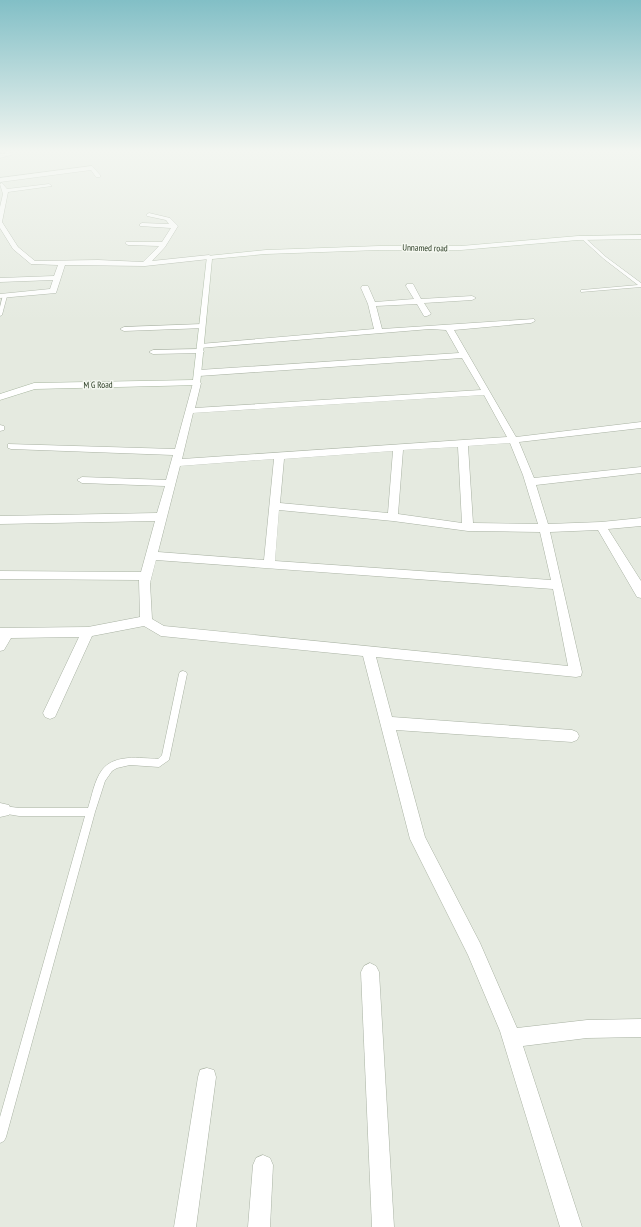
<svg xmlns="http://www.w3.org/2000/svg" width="641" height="1227" viewBox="0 0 641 1227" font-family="'PT Sans Narrow',sans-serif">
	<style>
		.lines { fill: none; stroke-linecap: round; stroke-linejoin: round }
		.lane-casing { stroke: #a9b2a3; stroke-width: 1 }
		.street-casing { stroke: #a9b2a3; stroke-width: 1 }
		.secondary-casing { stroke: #a7b69f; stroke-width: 1 }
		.lane { fill: #fff; fill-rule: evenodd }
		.street { fill: #fff; fill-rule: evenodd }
		.secondary { fill: #fff; fill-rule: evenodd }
		.labels { text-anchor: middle; stroke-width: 3; stroke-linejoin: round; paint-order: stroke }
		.far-street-label { font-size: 9px; fill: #283a21; stroke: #f4f7f0 }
	</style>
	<rect width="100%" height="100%" fill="#e5eae0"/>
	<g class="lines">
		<g class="lane-casing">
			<g id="lane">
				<path d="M582,237H584L606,257L641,283V287L581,292V290H582L638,285L604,259L582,239Z"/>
				<path d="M3,295L7,296L2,315L0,316V307Z"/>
				<path d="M183,671L186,672L187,674L169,760L159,767L130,765L117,768L112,771L105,781L95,812L6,1137L4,1141L0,1143V1117L85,816H19L1,813L0,809L1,807L4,806L19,808H88C92,796 94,781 102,770C114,754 140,758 158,759L162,755L179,674L180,672Z"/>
			</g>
		</g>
		<g class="street-casing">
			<g id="street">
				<path d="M5,150H9L11,155L0,158V154H5Z"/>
				<path d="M92,166L100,175V177H96L91,170L0,182V178Z"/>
				<path d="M2,183L7,189L49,184L52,186L8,192L2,222L18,247L35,261L98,260L143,262L159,246L128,245L125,243L126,242H162L171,228L140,226V224L142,223L169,224L166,220L147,216L146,215L149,213L170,218L178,226L165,247L152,261L209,255L212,257L209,259L145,266L65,265L56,293L0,298V294L50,289L53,280L0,282V278L54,276L58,265L31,264L13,249L0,228V207L3,194L0,184Z"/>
				<path d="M407,284H413L421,299L472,296L476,298L472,300L424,303L431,314L427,316H424L417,304L376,306L382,329L534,319L535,321L531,323L454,330L516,437L641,422V428L519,442L534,478L641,467V473L536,485L548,524L601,522L641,518V526L608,529L641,581V598L637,597L598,530L550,532L582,672L581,676L576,677L376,657L392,717L572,730L577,732L579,736L577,740L572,742L396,730L425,837L480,943L517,1028L587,1020L641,1019V1037L587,1038L523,1046L582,1227H560L500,1031L468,955L410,839L363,656L161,636L144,626L92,636L55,717L50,719L45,717L43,713L79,637L11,638L4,650L0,651V628L88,627L140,617L139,580L0,579V571L141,572L155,521L0,524V516L157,513L165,486L82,483L77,480L82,477L166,480L173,455L11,449L8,448V444L175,449L193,383L197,380L201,383L195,408L481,390L462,358L199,376L195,373L199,370L459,353L446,330L430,329L200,348L196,346L200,344L374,329L368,304L361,288L362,286H368L375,302L414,299L406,286ZM484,395L507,437L182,459L193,413ZM510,443L523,475L538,524L473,523L468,446ZM458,447L462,523L398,514L403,450ZM393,451L388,513L280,503L284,459ZM274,459L264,560L158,552L180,466ZM279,510L393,521L468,531L540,532L551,580L275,561ZM156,560L553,589L568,666L164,626L152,619L150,583Z"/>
				<path d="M202,324H205V328L124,331L120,329L124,327Z"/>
				<path d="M200,349L204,351L203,353L153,354L149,352L153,350Z"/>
				<path d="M0,425L4,426V430L0,431Z"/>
				<path d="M0,803L9,805L11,810L9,815L0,817Z"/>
				<path d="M370,963L376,966L379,972L394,1227H372L361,972L364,966Z"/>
				<path d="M207,1068L214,1070L216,1077L196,1227H174L198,1077L200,1070Z"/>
				<path d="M263,1155L270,1158L273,1165L270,1227H248L253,1165L256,1158Z"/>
			</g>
		</g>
		<g class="secondary-casing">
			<path id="secondary" d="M641,235V239L578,240L461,250H379L266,254L212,259L200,385L35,389L0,400V394L34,383L193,380L207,256L266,250L379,246H461L578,236Z"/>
		</g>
		<use href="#lane" class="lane"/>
		<use href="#street" class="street"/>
		<use href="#secondary" class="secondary"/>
	</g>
	<linearGradient id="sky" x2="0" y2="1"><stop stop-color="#82bfc6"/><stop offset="0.47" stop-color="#f3f6f1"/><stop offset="1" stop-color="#f3f6f1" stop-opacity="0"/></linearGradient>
	<rect width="641" height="321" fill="url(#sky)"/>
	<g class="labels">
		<g class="far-street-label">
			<text transform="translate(425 248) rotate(1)" y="3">Unnamed road</text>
			<text transform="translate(98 385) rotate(-1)" y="3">M G Road</text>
		</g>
	</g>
</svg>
